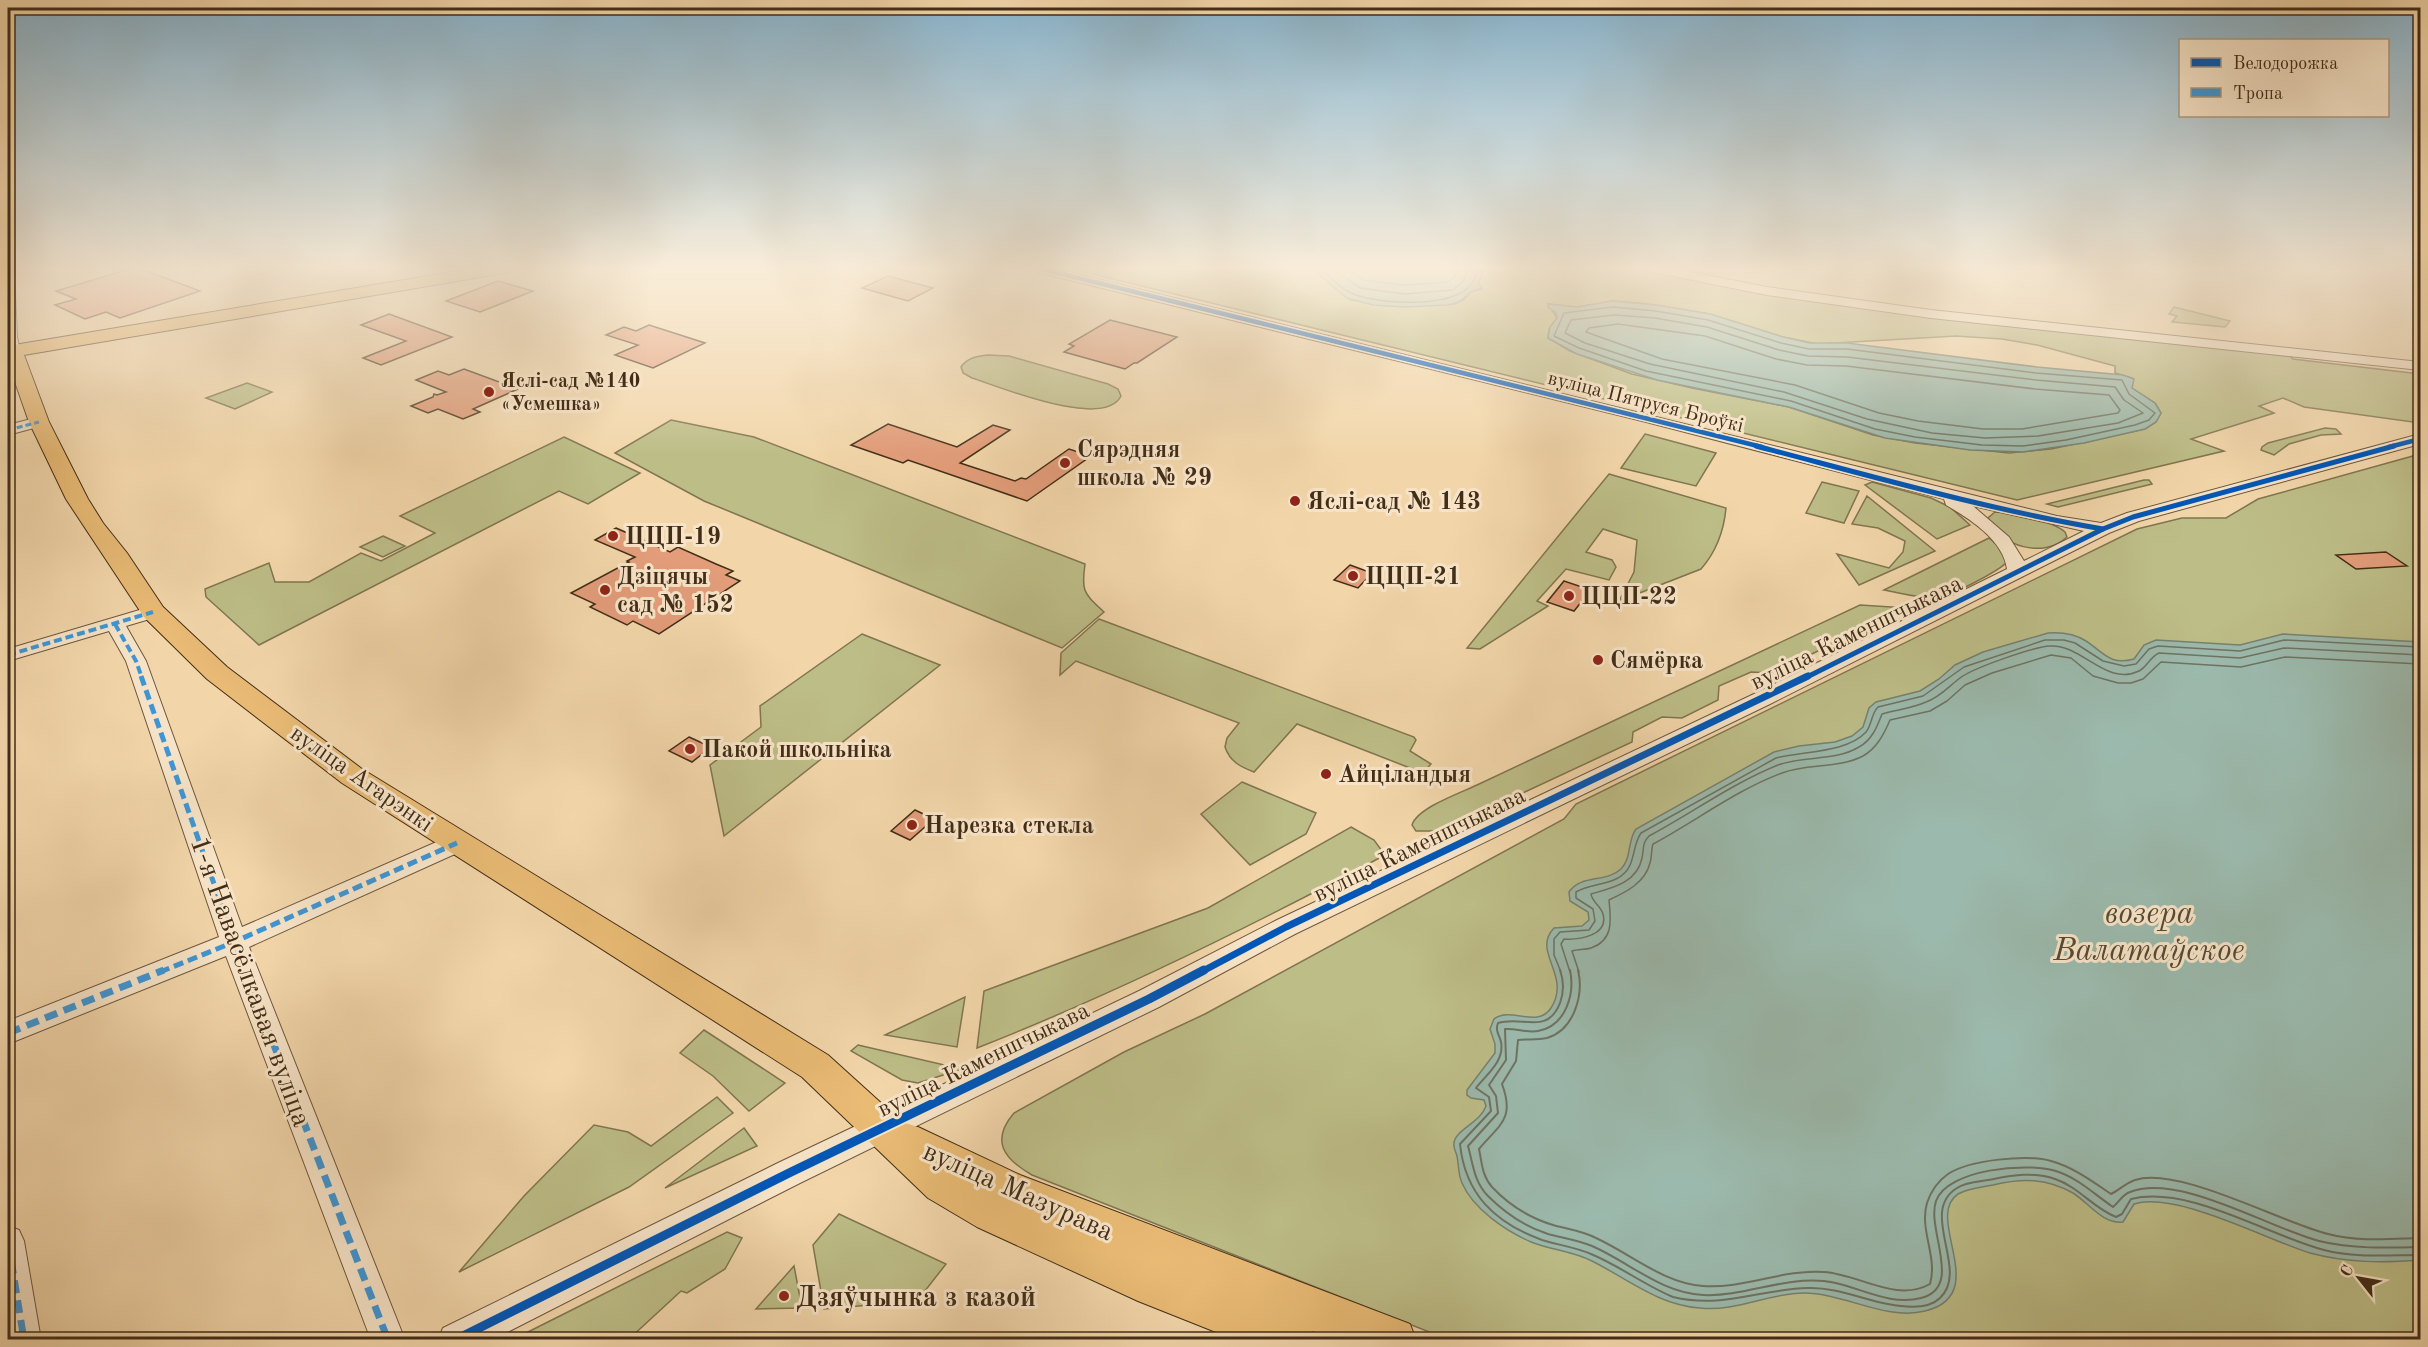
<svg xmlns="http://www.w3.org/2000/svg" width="2428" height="1347" viewBox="0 0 2428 1347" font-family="'Old Standard TT',serif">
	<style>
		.green { fill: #bdbd87; stroke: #80754f; stroke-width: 1.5; fill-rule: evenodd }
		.water { fill: #9bb9ac; stroke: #778170; stroke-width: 1.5 }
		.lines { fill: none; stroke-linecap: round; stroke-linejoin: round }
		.shore-far1 { stroke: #6e7362; stroke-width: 1.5 }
		.shore { stroke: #6e7362; stroke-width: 2 }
		.building { fill: #e39d7a; stroke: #422d17; stroke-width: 1.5 }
		.minor-casing { stroke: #6e573c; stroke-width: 2 }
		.major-casing { stroke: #422d17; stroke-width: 2 }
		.minor { fill: #f7e4c8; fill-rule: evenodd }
		.major { fill: #e9bb75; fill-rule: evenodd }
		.quiet-far3 { stroke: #3f96d4; stroke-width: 3; stroke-dasharray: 6 3; stroke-linecap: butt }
		.quiet-far2 { stroke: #3f96d4; stroke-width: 4; stroke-dasharray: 8 4; stroke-linecap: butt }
		.quiet-far1 { stroke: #3f96d4; stroke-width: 5; stroke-dasharray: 10 5; stroke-linecap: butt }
		.quiet { stroke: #3f96d4; stroke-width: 7; stroke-dasharray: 13 7; stroke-linecap: butt }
		.cycleway-far3-casing { stroke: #f7e4c8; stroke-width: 7 }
		.cycleway-far2-casing { stroke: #f7e4c8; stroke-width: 8 }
		.cycleway-far1-casing { stroke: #f7e4c8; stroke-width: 10 }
		.cycleway-casing { stroke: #f7e4c8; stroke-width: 13 }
		.cycleway-far3 { stroke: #0057b8; stroke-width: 4.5 }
		.cycleway-far2 { stroke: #0057b8; stroke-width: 5 }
		.cycleway-far1 { stroke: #0057b8; stroke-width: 7 }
		.cycleway { stroke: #0057b8; stroke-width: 9 }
		.poi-dot { fill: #8f2418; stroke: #f7e4c8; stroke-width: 2 }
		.labels { text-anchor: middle; stroke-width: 6; stroke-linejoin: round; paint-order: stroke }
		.far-poi-label { font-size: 20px; font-weight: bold; fill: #422d17; stroke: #f7e4c8; text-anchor: start }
		.far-street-label { font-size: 20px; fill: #422d17; stroke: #f7e4c8 }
		.poi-label { font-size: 24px; font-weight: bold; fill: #422d17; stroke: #f7e4c8; text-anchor: start }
		.street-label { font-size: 24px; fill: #422d17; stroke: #f7e4c8 }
		.near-street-label { font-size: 28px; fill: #422d17; stroke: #f7e4c8 }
		.near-poi-label { font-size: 28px; font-weight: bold; fill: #422d17; stroke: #f7e4c8; text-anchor: start }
		.near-water-label { font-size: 32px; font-style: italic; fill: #544935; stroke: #f7e4c8 }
	</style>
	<rect width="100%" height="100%" fill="#f2d6aa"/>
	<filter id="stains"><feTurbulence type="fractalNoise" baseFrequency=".00333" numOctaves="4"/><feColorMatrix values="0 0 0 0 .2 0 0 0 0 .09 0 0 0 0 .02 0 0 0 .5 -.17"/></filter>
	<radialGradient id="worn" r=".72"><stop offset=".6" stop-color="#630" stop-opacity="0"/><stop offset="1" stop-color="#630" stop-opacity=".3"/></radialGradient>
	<g class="green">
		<path d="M1064,267H1310L1351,300L1389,306L1454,304L1463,300L1471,292L1481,289L1478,282L1483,272L1482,267H1630L1785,295L2289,355L2293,359L2420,374V423L2304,407L2283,398L2259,406L2274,413L2191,439L2224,451L2017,500ZM1612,301L1640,303L1710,314L1783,337L1818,344L1956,336L2002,339L2037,345L2115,366V373L2132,378L2131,388L2155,403L2161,413L2156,422L2145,429L2051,449L2009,453L1915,443L1873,435L1789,407L1692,388L1632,374L1570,351L1548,338L1549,329L1557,318L1548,304L1577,307Z"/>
		<path d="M2174,307L2230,321L2225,327L2172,322L2177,316L2169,314Z"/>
		<path d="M988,355L1009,356L1108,384L1118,389L1121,396C1104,430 1000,387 972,378L963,373L961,367C967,358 977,356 988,355Z"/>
		<path d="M247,383L272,392L235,409L206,398Z"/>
		<path d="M671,420L754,437L1085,564C1081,592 1084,593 1104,612L1062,648L704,501L615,453Z"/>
		<path d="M2325,428L2336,429L2341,434L2321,435L2289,444L2274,455L2261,450L2262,447L2268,443Z"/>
		<path d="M1645,434L1716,453L1696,486L1621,468Z"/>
		<path d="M564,437L640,473L588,504L559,491L259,645L206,597L205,589L269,563L275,582H309L361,553L381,561L435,533L400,516Z"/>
		<path d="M2420,454V1339H1447L1032,1175C1004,1159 990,1141 1014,1113L1124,1052L1205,1014L1564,819L1576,804L2137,529L2182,518H2226L2258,499Z"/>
		<path d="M1609,474L1726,508C1724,530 1716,552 1701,569L1619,601L1634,572L1637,540L1603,529L1586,552L1612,560L1616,567L1609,580L1566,569L1537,601L1548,606L1480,649L1467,648Z"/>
		<path d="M2144,480H2149L2152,484L2058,507L2047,504Z"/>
		<path d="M1822,482L1859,491L1844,523L1806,513Z"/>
		<path d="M1872,482L1931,498L1950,507L1970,525L1937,539L1865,485Z"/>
		<path d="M1867,496L1935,551L1859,585L1837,554L1889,568L1903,552L1905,541L1878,528L1852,524Z"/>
		<path d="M1995,512C2011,512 2053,521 2065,532L2067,537C2043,559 2001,547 1988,518Z"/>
		<path d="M383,536L405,546L383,557L360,547Z"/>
		<path d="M1989,538L2006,552L2008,561C2001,570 1946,599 1935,598C1918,598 1901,593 1884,590Z"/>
		<path d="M1860,605L1908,608L1772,673L1751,672L1719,686L1718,700L1682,718L1662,717L1633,732L1632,742L1465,820L1437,831H1416L1412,825C1417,808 1460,793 1477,785Z"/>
		<path d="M1099,619L1414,737L1416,740L1410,751L1431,764L1423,773L1297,724L1254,772C1241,767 1230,762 1225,747L1227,738L1239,723L1076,661L1060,675L1061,653Z"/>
		<path d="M862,634L940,665L724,836L710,765L761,727L760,706Z"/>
		<path d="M1242,782L1316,813L1306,834L1250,865L1201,814Z"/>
		<path d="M1351,827L1374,840L1385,855C1252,926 1117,993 977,1048L984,991L1208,908Z"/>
		<path d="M965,997L957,1047L885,1035Z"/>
		<path d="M704,1030L785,1083L749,1111L713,1076L680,1053Z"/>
		<path d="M858,1045L962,1069L918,1083L902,1080L851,1051Z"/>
		<path d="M717,1097L733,1113L629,1187L459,1272L524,1196L594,1125L628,1132L651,1146Z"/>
		<path d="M744,1128L757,1146L665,1188Z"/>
		<path d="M839,1214L946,1264L917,1301L824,1309L813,1245Z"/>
		<path d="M727,1232L742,1238L725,1269L687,1293L681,1291L629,1339H514Z"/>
		<path d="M794,1266L802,1308L756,1309Z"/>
	</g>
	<g class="water">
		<path d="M1310,267H1482V275L1478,282L1482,288L1471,292L1459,302L1448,305L1405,307L1373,305L1347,298Z"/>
		<path d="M1612,301L1657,305L1710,314L1783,337L1810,343H1847L2037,367L2123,375L2134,379L2132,388L2155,403L2161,413L2156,422L2145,429L2084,443L2023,452L1970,450L1885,438L1789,407L1657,380L1577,354L1548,338L1550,327L1557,318L1556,313L1548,307L1549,304L1577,307Z"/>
		<path d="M2048,633C2061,632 2075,634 2086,641C2103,652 2110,666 2134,659L2144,645L2156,640L2240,645L2283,634L2420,642V1260C2383,1263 2347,1263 2310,1253C2267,1240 2177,1191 2134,1204L2123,1222C2102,1224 2089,1203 2073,1193C2046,1178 2022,1178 1993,1185C1982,1187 1968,1188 1958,1194C1923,1217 1993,1295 1925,1311C1886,1321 1844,1293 1804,1293C1769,1293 1736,1312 1700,1308C1658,1305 1628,1279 1592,1261C1572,1251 1551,1250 1531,1242C1506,1231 1473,1209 1462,1183C1458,1174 1459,1166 1457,1156C1456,1152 1453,1148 1454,1143C1455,1130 1481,1122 1486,1106L1484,1100L1471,1098L1467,1095V1090L1495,1053V1044L1490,1029L1494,1019C1511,1006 1537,1029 1551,1008C1572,975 1531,952 1554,928L1582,926L1589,920L1588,912L1570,901L1569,892C1581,874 1606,883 1621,869C1632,858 1627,841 1636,829L1774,752L1799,746L1835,742L1852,736L1863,727L1869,708L1876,702L1920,691L1939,679L1955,665L1983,652Z"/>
	</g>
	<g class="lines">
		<g class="shore-far1">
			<path d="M1319,267C1330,277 1341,290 1356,295C1382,304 1459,310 1474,280C1475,277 1476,271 1477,267"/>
			<path d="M1331,267L1360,288L1405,294L1453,290L1464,280L1469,267"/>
			<path d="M1345,267L1363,280L1405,285L1448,282L1456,275L1460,267"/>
			<path d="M1613,307L1656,311L1708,320L1781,343L1809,349H1847L2036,373L2122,380L2129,394L2155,413L2149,420L2135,425L2066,440L2023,446L1982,445L1915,437L1875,429L1791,401L1646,371L1579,348L1554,336L1564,313Z"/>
			<path d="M1614,315L1655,318L1707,327L1779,350L1808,356L1847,357L2036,380L2115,387L2124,400L2143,413L2118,423L2038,436L1985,438L1932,433L1867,419L1784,392L1650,364L1585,343L1565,333L1571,320Z"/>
			<path d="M1618,324L1705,336L1776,359L1807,365L1846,366L2035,389L2109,395L2120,410L2118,413L2022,429H1983L1918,421L1879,413L1795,385L1662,359L1586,332L1589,328Z"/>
			<path d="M1561,972L1554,955V939L1560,932L1589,930L1595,921L1593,909L1576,898V892C1593,882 1621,886 1630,865C1635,854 1634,843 1641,833L1776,758C1802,751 1847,753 1866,732C1872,725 1871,714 1878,707L1923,696L1964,667L2045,640H2064L2075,643L2103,661L2124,666L2136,664L2149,649L2158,646L2240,651L2284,640L2420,647"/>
			<path d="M1570,972L1561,944L1564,939C1578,940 1609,936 1603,914C1601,906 1592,902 1591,894C1612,888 1637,883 1642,858C1644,849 1642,843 1649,836C1692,813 1733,783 1778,765C1804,755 1834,762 1859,747C1872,740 1877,727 1882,714C1896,710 1913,708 1926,702C1940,697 1948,687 1960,678C1973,668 2033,647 2050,646C2082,644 2106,687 2139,671C2147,667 2150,657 2159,653L2240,658L2284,648L2420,655"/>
			<path d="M1579,972L1572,951C1578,949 1585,950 1591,948C1614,940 1611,920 1609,900C1626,892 1645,883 1650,863C1652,857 1651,850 1653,844C1696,821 1736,790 1782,773C1808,763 1838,769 1863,756C1877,748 1884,734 1890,720L1930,711L1947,701L1965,685L1992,673L2051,655L2071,658L2093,676L2118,683H2131L2143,679L2161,662L2241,667L2285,657L2420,664"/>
		</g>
		<g class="shore">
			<path d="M1560,970C1564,981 1564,992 1560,1003C1547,1036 1522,1015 1498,1023C1495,1031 1499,1034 1501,1042C1505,1061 1486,1075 1476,1088L1489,1097L1491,1111L1460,1144C1465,1194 1495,1223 1542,1240C1558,1245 1575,1247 1591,1254C1620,1266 1644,1285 1673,1297C1723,1309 1760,1289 1808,1288C1836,1287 1861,1299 1888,1304C1903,1307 1928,1310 1940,1298C1970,1270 1918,1212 1957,1188C1966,1182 1977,1182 1988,1180C2010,1176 2032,1171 2055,1179C2079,1187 2093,1208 2116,1217L2122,1214L2131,1199C2189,1185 2267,1235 2324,1250C2355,1258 2388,1255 2420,1255"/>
			<path d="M1570,970C1575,994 1566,1026 1538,1031C1527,1033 1516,1028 1505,1029L1506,1060L1489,1085L1496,1096L1498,1113L1468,1146C1473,1164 1474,1182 1488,1196C1504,1212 1526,1227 1548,1234C1563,1238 1578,1240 1592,1246C1629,1262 1661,1293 1703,1295C1744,1297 1782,1277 1824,1281C1855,1284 1888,1307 1921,1298C1964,1287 1926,1230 1936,1201C1947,1169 2028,1162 2056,1171C2078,1178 2094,1194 2113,1207C2119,1202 2123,1194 2130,1192C2179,1173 2269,1228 2319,1241C2352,1249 2386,1248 2420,1247"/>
			<path d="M1578,970C1584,995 1574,1030 1547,1038C1538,1040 1527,1039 1518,1040L1516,1061L1502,1084C1515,1119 1500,1124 1479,1149C1482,1163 1482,1176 1492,1187C1508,1204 1530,1218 1553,1225C1567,1229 1583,1231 1596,1238C1631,1254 1663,1283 1703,1286C1744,1289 1783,1269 1824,1272C1859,1274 1896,1303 1930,1284C1938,1257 1919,1230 1927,1203C1931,1191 1938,1181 1948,1174C1969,1160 2027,1154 2051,1161C2073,1167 2092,1181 2111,1194C2119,1190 2126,1183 2135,1180C2179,1166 2280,1222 2328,1234C2358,1242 2389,1239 2420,1238"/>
		</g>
	</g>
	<g class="building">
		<path d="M136,267L200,291L120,318L106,312L85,319L55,305L76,299L56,291Z"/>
		<path d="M888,276L933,288L908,301L862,288Z"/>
		<path d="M498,281L533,291L480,312L446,301Z"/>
		<path d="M389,314L452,337L381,365L363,358L406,341L361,325Z"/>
		<path d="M1110,320L1177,337L1137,363H1134L1125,369L1064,352L1074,346L1069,344Z"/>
		<path d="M649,325L705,343L653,368L615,355L638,345L606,335L624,327L636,331Z"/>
		<path d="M464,369L518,389L473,409L480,412L463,419L438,409L428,413L411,406L433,397L434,394L437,395L446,392L416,380L438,371L449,375Z"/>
		<path d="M888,424L957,447L993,425L1010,430L960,463L1015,481L1021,478L1026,479L1069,449L1091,456L1027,501L908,460L903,463L851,445Z"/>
		<path d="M616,528L670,552L678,547L716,564L733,571L726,575L740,581L659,634L633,621L627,625L590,607L595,604L571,593L629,562L627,561L635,557L595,540Z"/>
		<path d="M2386,552L2407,566L2356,569L2336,555Z"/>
		<path d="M1350,565L1372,573L1358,588L1334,580Z"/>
		<path d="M1564,581L1591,590L1574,611L1547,602Z"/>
		<path d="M689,737L711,747L692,762L669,751Z"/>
		<path d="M915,810L934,819L910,840L891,831Z"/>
	</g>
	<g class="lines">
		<g class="minor-casing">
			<g id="minor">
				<path d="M1028,267H1049L2057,516L2101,523L2127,513L2420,434V444L2139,521L2109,533L1770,704L1295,934L1159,1007L800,1183L492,1340H438L443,1328L778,1163L1139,991L1277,920L1754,694L2007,569C2003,540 1970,519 1946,505L1944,499L1646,422L1029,270ZM1973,506L2084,531L2024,561L2009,537Z"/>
				<path d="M1642,267H1666L1767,287L1931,310L2420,362V370L1931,318L1767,295L1648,271Z"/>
				<path d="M8,285L15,289L17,337L20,351L13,355L8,354Z"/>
				<path d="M39,417L45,419L47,422L45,425L8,435V425Z"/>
				<path d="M153,606L160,608L163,612L160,616L126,626L146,661L242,927L448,837L457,834L466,837L469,843L466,849L249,947L405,1340H371L226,956L8,1044V1021L219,937L126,661L109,631L8,661V649Z"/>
				<path d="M8,1226L19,1230L24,1241L41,1340H8Z"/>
			</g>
		</g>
		<g class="major-casing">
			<path id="major" d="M482,267H518L510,272L24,355L49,422L88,499L103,523L127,553L163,607L227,667L362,769L828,1055L902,1122L918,1127L1020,1175L1410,1324L1416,1340H1335L1312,1331L1316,1340H1236L1138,1301L977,1227L928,1198L802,1077L342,783L207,679L144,617L66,499L29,422L8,362V346Z"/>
		</g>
		<use href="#minor" class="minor"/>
		<use href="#major" class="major"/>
		<path class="quiet-far3" d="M8,430L39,422"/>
		<g class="quiet-far2">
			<path d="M115,624L136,661L142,678"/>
			<path d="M8,655L153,612"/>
		</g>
		<g class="quiet-far1">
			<path d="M141,676L245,972"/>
			<path d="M160,972L234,942L457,843"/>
		</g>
		<g class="quiet">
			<path d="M245,970L388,1340"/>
			<path d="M8,1033L164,970"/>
			<path d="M8,1241L24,1340"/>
		</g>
		<g class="cycleway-far3-casing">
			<g id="cycleway-far3">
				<path d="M1034,267L1762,447"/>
				<path d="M2389,447L2420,439"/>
			</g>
		</g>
		<g class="cycleway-far2-casing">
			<g id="cycleway-far2">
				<path d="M1756,446C1871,476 1986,509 2103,529"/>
				<path d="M1805,678L2103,529L2133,517L2394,446"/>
			</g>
		</g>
		<g class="cycleway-far1-casing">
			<path id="cycleway-far1" d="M1201,972L1286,927L1808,676"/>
		</g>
		<g class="cycleway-casing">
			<path id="cycleway" d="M455,1340L789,1173L1149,999L1204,970"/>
		</g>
		<use href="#cycleway-far3" class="cycleway-far3"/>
		<use href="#cycleway-far2" class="cycleway-far2"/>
		<use href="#cycleway-far1" class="cycleway-far1"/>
		<use href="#cycleway" class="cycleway"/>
	</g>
	<linearGradient id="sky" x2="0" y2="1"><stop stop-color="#89b6d0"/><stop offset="0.59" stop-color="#f9edd9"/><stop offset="1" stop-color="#f9edd9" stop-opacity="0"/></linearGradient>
	<rect width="2428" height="455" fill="url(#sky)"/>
	<g class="poi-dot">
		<circle cx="489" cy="392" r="6"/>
		<circle cx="1065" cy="463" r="6"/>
		<circle cx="1295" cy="501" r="6"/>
		<circle cx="613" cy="536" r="6"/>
		<circle cx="1353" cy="576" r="6"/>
		<circle cx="605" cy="590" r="6"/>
		<circle cx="1569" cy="596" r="6"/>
		<circle cx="1598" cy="660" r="6"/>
		<circle cx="690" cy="749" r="6"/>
		<circle cx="1326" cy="774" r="6"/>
		<circle cx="912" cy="825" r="6"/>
		<circle cx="784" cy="1296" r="6"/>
	</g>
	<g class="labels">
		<g class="far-poi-label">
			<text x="501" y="387">Яслі-сад №140<tspan x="501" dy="23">«Усмешка»</tspan></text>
		</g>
		<g class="far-street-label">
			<text transform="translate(1646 401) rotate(14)" y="7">вуліца Пятруся Броўкі</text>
		</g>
		<g class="poi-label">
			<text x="1077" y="457">Сярэдняя<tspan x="1077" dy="28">школа № 29</tspan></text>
			<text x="1307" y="509">Яслі-сад № 143</text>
			<text x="625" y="544">ЦЦП-19</text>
			<text x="617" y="584">Дзіцячы<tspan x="617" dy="28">сад № 152</tspan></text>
			<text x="1365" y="584">ЦЦП-21</text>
			<text x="1581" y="604">ЦЦП-22</text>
			<text x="1610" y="668">Сямёрка</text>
			<text x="702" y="757">Пакой школьніка</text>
			<text x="1338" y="782">Айціландыя</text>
			<text x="924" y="833">Нарезка стекла</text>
		</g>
		<g class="street-label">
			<text transform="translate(1856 632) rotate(-26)" y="8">вуліца Каменшчыкава</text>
			<text transform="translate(362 778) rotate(35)" y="8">вуліца Агарэнкі</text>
			<text transform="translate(1419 844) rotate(-26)" y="8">вуліца Каменшчыкава</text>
			<text transform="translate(983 1059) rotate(-26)" y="8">вуліца Каменшчыкава</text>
		</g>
		<g class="near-street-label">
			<text transform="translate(252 981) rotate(70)" y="10">1-я Навасёлкавая вуліца</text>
			<text transform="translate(1019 1190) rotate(24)" y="10">вуліца Мазурава</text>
		</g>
		<g class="near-poi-label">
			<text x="796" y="1306">Дзяўчынка з казой</text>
		</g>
		<g class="near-water-label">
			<text x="2149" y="923">возера<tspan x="2149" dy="37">Валатаўское</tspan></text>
		</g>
	</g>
	<rect width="2428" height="1347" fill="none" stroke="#f2d6aa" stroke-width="30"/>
	<rect x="9" y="9" width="2410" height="1329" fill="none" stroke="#422d17" stroke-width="3"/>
	<rect x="15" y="15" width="2398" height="1317" fill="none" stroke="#422d17" stroke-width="1.5"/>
	<rect x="2179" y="39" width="210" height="78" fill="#f7e4c8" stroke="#af9b81" stroke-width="1.5"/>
	<rect x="2191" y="58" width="30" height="9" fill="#0057b8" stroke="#af9b81" stroke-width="1.5"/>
	<text x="2233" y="69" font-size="18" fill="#422d17">Велодорожка</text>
	<rect x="2191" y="88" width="30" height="9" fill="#3f96d4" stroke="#af9b81" stroke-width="1.5"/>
	<text x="2233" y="99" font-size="18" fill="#422d17">Тропа</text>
	<g transform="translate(2359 1278) rotate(301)" stroke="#f7e4c8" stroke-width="4.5" paint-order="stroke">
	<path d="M0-4.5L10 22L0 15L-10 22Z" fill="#422d17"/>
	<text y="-9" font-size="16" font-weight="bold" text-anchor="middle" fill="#422d17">С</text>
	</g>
	<rect width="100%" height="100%" filter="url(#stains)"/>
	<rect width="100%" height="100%" fill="url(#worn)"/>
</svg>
